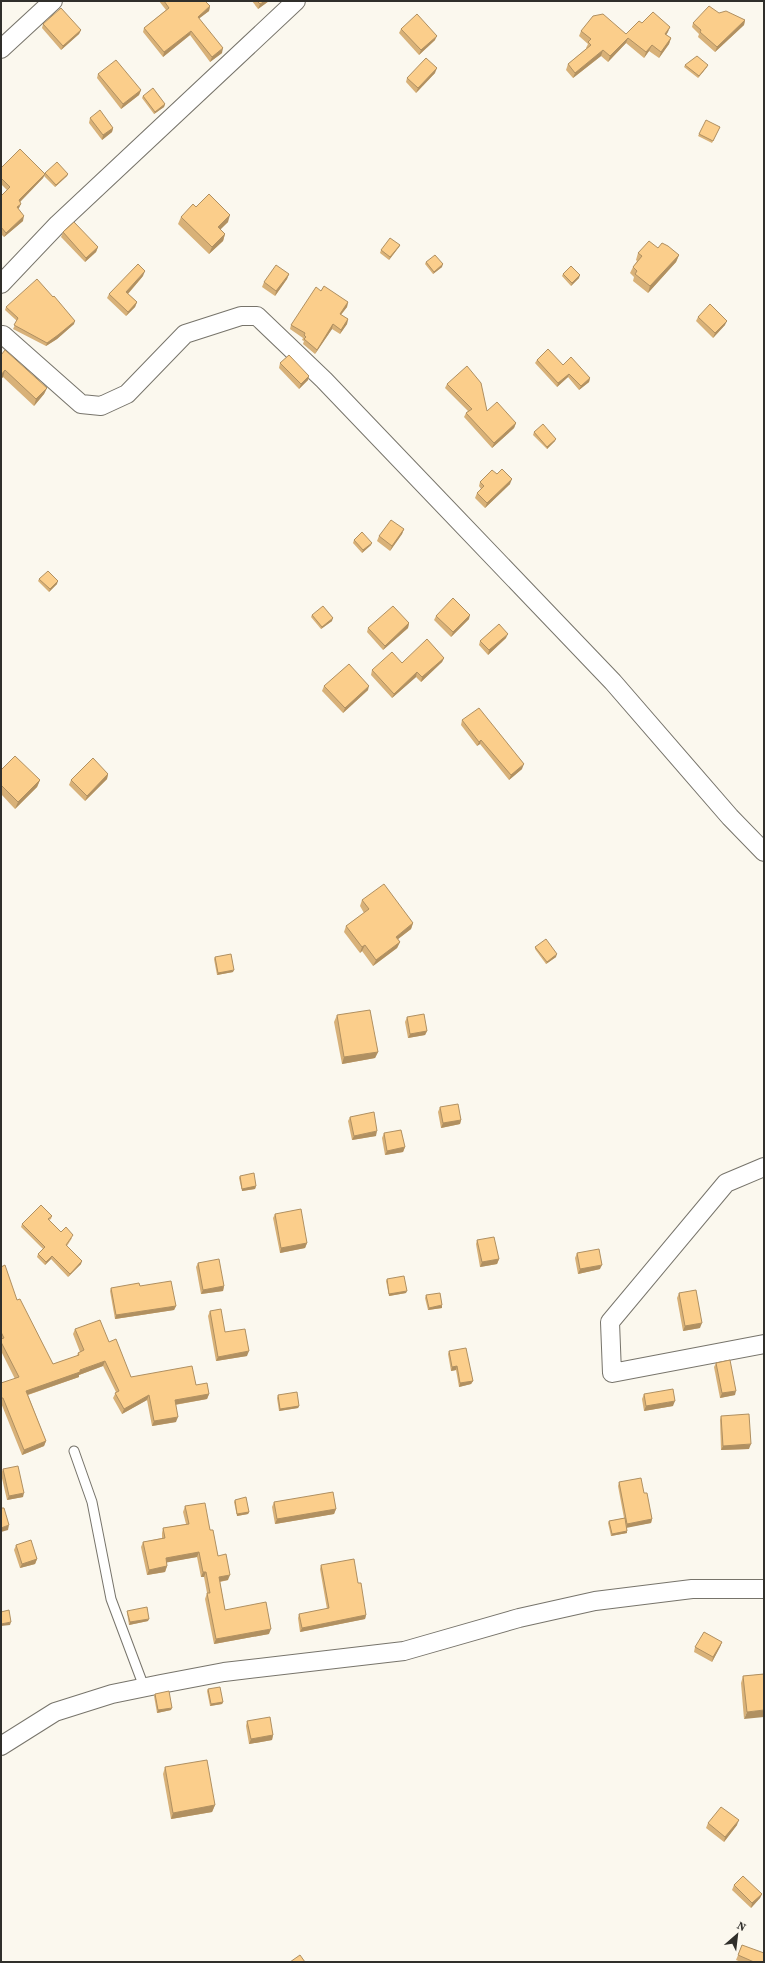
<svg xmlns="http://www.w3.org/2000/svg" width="765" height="1963" viewBox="0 0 765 1963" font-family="'Source Serif 4',serif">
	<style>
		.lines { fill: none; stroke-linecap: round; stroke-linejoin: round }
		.lane-casing { stroke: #77746b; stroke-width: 11 }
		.street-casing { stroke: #77746b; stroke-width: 20 }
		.lane { stroke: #fff; stroke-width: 9 }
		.street { stroke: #fff; stroke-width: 18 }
		.wall { fill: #d8b178 }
		.shaded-wall { fill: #b09061 }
		.building { fill: #fbce8b; stroke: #b09061 }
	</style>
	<rect width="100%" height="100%" fill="#fbf8ee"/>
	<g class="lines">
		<g class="lane-casing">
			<path id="lane" d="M74,1451L92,1502L111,1599L144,1687"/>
		</g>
		<g class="street-casing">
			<g id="street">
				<path d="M1,49L53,1"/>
				<path d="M1,284L58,224L296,1"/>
				<path d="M1,337L3,335L81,404L101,406L127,394L185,334L241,316H257L324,380L613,682L730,817L764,852"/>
				<path d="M764,1167L726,1183L610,1322L612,1373L764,1344"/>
				<path d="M1,1746L55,1712L112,1694L161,1684L224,1672L404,1651L519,1618L595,1601L692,1589H764"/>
			</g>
		</g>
		<use href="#lane" class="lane"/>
		<use href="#street" class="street"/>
	</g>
	<g class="wall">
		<path d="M159,1H205L210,6L209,11L199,18L222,53L210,62L190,35L163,57L143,32L144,28L166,10Z"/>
		<path d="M252,1H269L258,9Z"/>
		<path d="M719,13L745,20L744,25L715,52L698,37L699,34L692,27L693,23Z"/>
		<path d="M642,23L670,27L666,35L671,38L669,44L659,58L649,51L644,58L626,43L608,62L601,56L573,78L566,70L568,64L587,48H586L588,44L579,36L581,31L626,34Z"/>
		<path d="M43,24L81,30L79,34L61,50L42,28Z"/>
		<path d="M401,29L435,40L419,55L399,33Z"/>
		<path d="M685,65L707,67L698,78L684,67Z"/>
		<path d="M435,73L416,93L406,82L407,78Z"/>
		<path d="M98,74L141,90L139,95L121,109L97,78Z"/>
		<path d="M143,96L165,104L164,107L154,114L142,98Z"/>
		<path d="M90,118L113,128L112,132L102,140L89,123Z"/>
		<path d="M720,127L712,143L698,136L699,134Z"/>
		<path d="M1,168L45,173L68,174L67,176L55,187L44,176L43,178L20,202L19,208L18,209L23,221L4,237L1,234V196L7,190L1,184Z"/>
		<path d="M196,207L228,222L220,229L225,234L223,241L209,254L178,224L181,217Z"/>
		<path d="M63,232L98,247L96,252L85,262L61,237Z"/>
		<path d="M400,245L399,247L389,260L380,253L381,250Z"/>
		<path d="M658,248L679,255L676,262L648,293L633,281L634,277L630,273L633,267L637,261L636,260L638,253Z"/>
		<path d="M426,262L442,267L433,274L425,264Z"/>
		<path d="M289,274L287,279L275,296L262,287L264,282Z"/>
		<path d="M563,274L579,278L571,286L562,276Z"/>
		<path d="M143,276L128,294L137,302L135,307L126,316L107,298L109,294Z"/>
		<path d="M321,291L348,302L347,307L341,315L348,319L347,324L340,334L332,329L315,354L303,344L304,341L302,340L303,338L290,329L291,325Z"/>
		<path d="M6,307L74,324L57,339L46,346L13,329L17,321L5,310Z"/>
		<path d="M698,317L725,325L713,338L696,321Z"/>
		<path d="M1,355L47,388L44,394L34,406L3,377L1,379Z"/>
		<path d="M537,360L563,365L590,378L589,382L579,390L568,377L557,387L535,363Z"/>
		<path d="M280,363L309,376L308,380L299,389L279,368Z"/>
		<path d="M447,384L487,411L516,423L514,428L492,448L464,417L466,413L468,411L445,388Z"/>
		<path d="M534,432L555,441L547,449L533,435Z"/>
		<path d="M497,474L510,484L485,508L475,498L477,493L481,489L479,486L480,482Z"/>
		<path d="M404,529L402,534L390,551L377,541L379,536Z"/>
		<path d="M354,540L371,545L362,553L353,543Z"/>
		<path d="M39,579L57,584L49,592L38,581Z"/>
		<path d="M312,615L332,621L321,629L311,617Z"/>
		<path d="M436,616L469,619L451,637L434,620Z"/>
		<path d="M409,623L408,628L383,650L367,632L368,628Z"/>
		<path d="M506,638L488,655L479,645L480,641Z"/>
		<path d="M444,658L442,662L421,682L416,677L392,698L371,675L372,670L402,663Z"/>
		<path d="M324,686L368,690L343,713L322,691Z"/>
		<path d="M462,720L522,769L509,780L480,744L477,746L461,725Z"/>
		<path d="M1,770L40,780L37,787L15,809L1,794Z"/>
		<path d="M108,774L107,779L85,801L69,785L71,780Z"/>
		<path d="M362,900L413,923L411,929L398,939L400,942L397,948L373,966L362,951L360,953L344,932L346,926L364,913L360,906Z"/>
		<path d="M535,947L556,957L546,964L535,949Z"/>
		<path d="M215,957L233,972L217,975L214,959Z"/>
		<path d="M337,1015L378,1052L375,1058L342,1064L334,1022Z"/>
		<path d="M407,1017L427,1031L425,1035L408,1038L405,1022Z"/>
		<path d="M440,1107L461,1120L460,1124L441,1128L438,1112Z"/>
		<path d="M350,1117L376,1136L352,1140L348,1121Z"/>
		<path d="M384,1133L405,1147L403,1152L385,1155L382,1138Z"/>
		<path d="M240,1176L256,1186L255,1189L242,1191L239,1178Z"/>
		<path d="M275,1214L307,1243L305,1248L280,1253L273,1218Z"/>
		<path d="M52,1216L51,1219L49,1220L61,1232L72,1238L67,1246L81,1264L68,1277L51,1259L45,1265L37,1257L38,1254L43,1249L21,1227L22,1224Z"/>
		<path d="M477,1240L499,1259L497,1264L480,1267L476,1244Z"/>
		<path d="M577,1253L600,1269L578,1274L575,1258Z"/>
		<path d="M198,1263L224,1286L223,1291L201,1294L196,1267Z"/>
		<path d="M1,1267L17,1300L53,1364L77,1356L78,1353L80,1352L73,1334L75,1329L109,1342L131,1377L196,1385L209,1394L207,1399L175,1405L176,1422L152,1426L147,1400L122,1414L113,1398L116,1392L103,1366L79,1375V1377L28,1395L46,1441L44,1446L22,1455L1,1403V1383L15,1379L1,1351Z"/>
		<path d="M387,1279L406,1293L389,1296L386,1281Z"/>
		<path d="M140,1286L176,1306L174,1310L115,1319L110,1291L111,1288Z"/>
		<path d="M679,1293L700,1328L683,1331L677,1298Z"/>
		<path d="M426,1295L442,1308L428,1310L425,1298Z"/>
		<path d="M210,1311L225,1332L247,1356L216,1361L208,1316Z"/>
		<path d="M449,1351L473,1381L471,1384L459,1387L456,1370L451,1371L448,1354Z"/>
		<path d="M716,1363L735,1395L720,1398L714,1367Z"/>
		<path d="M644,1394L673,1406L644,1411L642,1399Z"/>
		<path d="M278,1395L299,1406L298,1408L279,1411L277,1398Z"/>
		<path d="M721,1416L749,1449L721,1450L720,1420Z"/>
		<path d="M3,1469L23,1497L7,1500L1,1474Z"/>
		<path d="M619,1482L644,1493L652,1519L651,1523L627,1527V1533L611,1536L608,1523L609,1521L624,1518L618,1486Z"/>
		<path d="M235,1500L249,1512L248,1514L237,1516L234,1502Z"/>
		<path d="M274,1502L336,1509L334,1514L275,1524L272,1507Z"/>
		<path d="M185,1506L210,1530L218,1556L228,1580L220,1582L225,1610L269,1634L214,1644L205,1599L207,1593L204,1577H201L197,1557L167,1562V1566L165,1572L147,1575L141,1547L143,1542L162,1538V1533L163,1528L186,1524L183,1512Z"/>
		<path d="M16,1545L37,1559L35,1564L20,1568L14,1550Z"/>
		<path d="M321,1565L358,1583L366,1615L365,1619L300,1632L298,1618L299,1614L327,1609L320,1569Z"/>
		<path d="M127,1611L148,1621L129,1625L127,1613Z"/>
		<path d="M722,1642L720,1647L712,1662L694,1652L695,1647Z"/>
		<path d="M764,1674L744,1719L741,1683L743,1676Z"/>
		<path d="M208,1689L223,1702L222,1704L210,1706L207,1691Z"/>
		<path d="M155,1694L171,1710L157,1713L154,1696Z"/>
		<path d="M247,1721L273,1735L272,1740L249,1744L246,1726Z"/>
		<path d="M165,1767L215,1805L212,1812L171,1819L163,1774Z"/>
		<path d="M708,1823L737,1825L724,1842L706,1828Z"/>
		<path d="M734,1885L762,1894L760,1898L751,1908L732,1890Z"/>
		<path d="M742,1945L764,1962H741L736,1960Z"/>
	</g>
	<g class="shaded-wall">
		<path d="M265,1H269L258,9L260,4Z"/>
		<path d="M210,6L209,11L196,21L198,17Z"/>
		<path d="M745,20L744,25L715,52L717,47Z"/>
		<path d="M670,27L668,32L663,40L665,34Z"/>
		<path d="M81,30L79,34L61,50L63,46Z"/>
		<path d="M191,31L190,35L163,57L164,52Z"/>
		<path d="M437,36L435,40L419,55L421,50Z"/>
		<path d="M628,38L626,43L608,62L610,56Z"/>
		<path d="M671,38L669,44L659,58L661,52Z"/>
		<path d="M652,45L649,51L644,58L646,52Z"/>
		<path d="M223,48L222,53L210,62L212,57Z"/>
		<path d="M603,50L601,56L573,78L575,73Z"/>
		<path d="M708,65L707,67L698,78L699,76Z"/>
		<path d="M437,68L435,73L416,93L418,88Z"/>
		<path d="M141,90L139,95L121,109L123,104Z"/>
		<path d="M165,104L164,107L154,114L155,112Z"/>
		<path d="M113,128L112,132L102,140L103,135Z"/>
		<path d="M45,174L43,178L17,205L19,200Z"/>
		<path d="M68,174L67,176L55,187L56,185Z"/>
		<path d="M21,204L19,208L15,211L17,207Z"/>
		<path d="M230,215L228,222L216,234L218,227Z"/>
		<path d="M24,216L23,221L4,237L6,233Z"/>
		<path d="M225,234L223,241L209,254L212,247Z"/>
		<path d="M400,245L399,247L389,260L390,257Z"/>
		<path d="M98,247L96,252L85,262L86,258Z"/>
		<path d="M679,255L676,262L648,293L650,286Z"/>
		<path d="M443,264L442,267L433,274L434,272Z"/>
		<path d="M145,271L143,276L125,297L126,292Z"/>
		<path d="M289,274L287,279L275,296L276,291Z"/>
		<path d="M580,275L579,278L571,286L572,283Z"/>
		<path d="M137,302L135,307L126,316L128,312Z"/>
		<path d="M348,302L347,307L338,318L340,314Z"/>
		<path d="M348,319L347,324L340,334L341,330Z"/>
		<path d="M75,321L74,324L57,339L46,346L47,343Z"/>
		<path d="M727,321L725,325L713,338L715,333Z"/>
		<path d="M333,324L332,329L315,354L317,350Z"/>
		<path d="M5,370L3,377L1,379V375Z"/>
		<path d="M569,374L568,377L557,387L558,383Z"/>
		<path d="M309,376L308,380L299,389L301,384Z"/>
		<path d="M590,378L589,382L579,390L581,386Z"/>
		<path d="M47,388L44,394L34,406L36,399Z"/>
		<path d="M516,423L514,428L492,448L494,443Z"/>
		<path d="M556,439L555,441L547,449V447Z"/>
		<path d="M512,479L510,484L485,508L487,503Z"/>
		<path d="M404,529L402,534L390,551L392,546Z"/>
		<path d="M372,543L371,545L362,553L363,550Z"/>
		<path d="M58,581L57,584L49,592L50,589Z"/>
		<path d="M470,615L469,619L451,637L453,632Z"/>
		<path d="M333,618L332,621L321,629L322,627Z"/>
		<path d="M409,623L408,628L383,650L385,646Z"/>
		<path d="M508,634L506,638L488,655L489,650Z"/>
		<path d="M444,658L442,662L421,682L422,677Z"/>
		<path d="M417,672L416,677L392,698L394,694Z"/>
		<path d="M369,686L368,690L343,713L345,708Z"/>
		<path d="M481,740L480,744L477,746L479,742Z"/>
		<path d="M524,764L522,769L509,780L511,775Z"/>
		<path d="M108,774L107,779L85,801L87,796Z"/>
		<path d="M40,780L37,787L15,809L18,802Z"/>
		<path d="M413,923L411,929L393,943L396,937Z"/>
		<path d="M400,942L397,948L373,966L376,960Z"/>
		<path d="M365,945L362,951L360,953L362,947Z"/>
		<path d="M557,954L556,957L546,964L547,962Z"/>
		<path d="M234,970L233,972L217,975L218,973Z"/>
		<path d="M427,1031L425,1035L408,1038L410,1034Z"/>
		<path d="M378,1052L375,1058L342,1064L344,1057Z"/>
		<path d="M461,1120L460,1124L441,1128L443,1123Z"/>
		<path d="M377,1131L376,1136L352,1140L354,1136Z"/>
		<path d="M405,1147L403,1152L385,1155L387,1151Z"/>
		<path d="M256,1186L255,1189L242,1191V1189Z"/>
		<path d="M307,1243L305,1248L280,1253L281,1248Z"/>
		<path d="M52,1256L51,1259L45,1265L46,1262Z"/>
		<path d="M499,1259L497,1264L480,1267L482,1262Z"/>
		<path d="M82,1261L81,1264L68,1277L70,1274Z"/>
		<path d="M602,1265L600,1269L578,1274L580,1269Z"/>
		<path d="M224,1286L223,1291L201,1294L203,1290Z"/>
		<path d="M407,1291L406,1293L389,1296V1294Z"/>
		<path d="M442,1305V1308L428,1310L429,1308Z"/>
		<path d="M176,1306L174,1310L115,1319L116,1315Z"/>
		<path d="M702,1323L700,1328L683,1331L685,1326Z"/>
		<path d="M249,1351L247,1356L216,1361L218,1357Z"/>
		<path d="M105,1361L103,1366L79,1375V1377L24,1396L26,1391Z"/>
		<path d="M457,1366L456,1370L451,1371L452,1367Z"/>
		<path d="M473,1381L471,1384L459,1387L460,1383Z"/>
		<path d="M736,1391L735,1395L720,1398L722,1393Z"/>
		<path d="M209,1394L207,1399L173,1405L175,1400Z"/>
		<path d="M149,1395L147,1400L122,1414L124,1409Z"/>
		<path d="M675,1401L673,1406L644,1411L646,1406Z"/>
		<path d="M299,1406L298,1408L279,1411L280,1409Z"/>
		<path d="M178,1417L176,1422L152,1426L154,1421Z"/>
		<path d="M46,1441L44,1446L22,1455L24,1450Z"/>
		<path d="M751,1444L749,1449L721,1450L723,1446Z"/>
		<path d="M24,1493L23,1497L7,1500L9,1496Z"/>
		<path d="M336,1509L334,1514L275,1524L277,1519Z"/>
		<path d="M249,1512L248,1514L237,1516V1514Z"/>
		<path d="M652,1519L651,1523L626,1528L627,1524Z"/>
		<path d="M9,1525L8,1530L1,1532V1528Z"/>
		<path d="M627,1531V1533L611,1536L612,1534Z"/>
		<path d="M199,1552L197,1557L164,1563L166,1558Z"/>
		<path d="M37,1559L35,1564L20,1568L22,1564Z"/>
		<path d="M167,1566L165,1572L147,1575L149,1570Z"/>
		<path d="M203,1572H206L204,1577H201Z"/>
		<path d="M230,1575L228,1580L217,1582L219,1577Z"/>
		<path d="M366,1615L365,1619L300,1632L302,1628Z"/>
		<path d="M149,1619L148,1621L129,1625L130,1622Z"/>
		<path d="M11,1622L10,1625L1,1626V1624Z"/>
		<path d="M271,1629L269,1634L214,1644L216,1639Z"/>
		<path d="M722,1642L720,1647L712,1662L713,1657Z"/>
		<path d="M223,1702L222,1704L210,1706L211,1704Z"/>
		<path d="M172,1708L171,1710L157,1713L158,1710Z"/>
		<path d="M764,1710V1717L744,1719L747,1712Z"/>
		<path d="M273,1735L272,1740L249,1744L251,1739Z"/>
		<path d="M215,1805L212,1812L171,1819L173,1813Z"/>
		<path d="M739,1820L737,1825L724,1842L725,1837Z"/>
		<path d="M762,1894L760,1898L751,1908L752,1903Z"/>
	</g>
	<g class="building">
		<path d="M164,1H205L210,6L198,17L223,48L212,57L191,31L164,52L144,28L169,8Z"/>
		<path d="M257,1H265L260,4Z"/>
		<path d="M709,6L719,13L726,11L745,20L717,47L700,32L701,30L693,23Z"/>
		<path d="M61,8L81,30L63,46L43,24Z"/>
		<path d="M653,12L670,27L665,34L671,38L661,52L652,45L646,52L628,38L610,56L603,50L575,73L568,64L591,45L588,42L591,39L581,31L593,16L603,14L626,34L639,21L642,23Z"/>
		<path d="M417,14L437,36L421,50L401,29Z"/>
		<path d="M697,56L708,65L699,76L685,65Z"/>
		<path d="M426,58L437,68L418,88L407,78Z"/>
		<path d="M116,60L141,90L123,104L98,74Z"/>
		<path d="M153,88L165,104L155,112L143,96Z"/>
		<path d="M100,110L113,128L103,135L90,118Z"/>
		<path d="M706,120L720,127L713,141L699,134Z"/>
		<path d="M20,149L45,174L19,200L21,204L17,207L24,216L6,233L1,227V196L10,187L1,178V168Z"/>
		<path d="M57,162L68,174L56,185L45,173Z"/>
		<path d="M209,194L230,215L218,227L225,234L212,247L181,217L193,204L196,207Z"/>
		<path d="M74,222L98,247L86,258L63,232Z"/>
		<path d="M390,238L400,245L390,257L381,250Z"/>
		<path d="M649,241L658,248L662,243L668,246L679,255L650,286L635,274L637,271L633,267L642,256L638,253Z"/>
		<path d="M435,255L443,264L434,272L426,262Z"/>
		<path d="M138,264L145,271L126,292L137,302L128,312L109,294Z"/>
		<path d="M276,265L289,274L276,291L264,282Z"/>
		<path d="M571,266L580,275L572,283L563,274Z"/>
		<path d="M37,279L53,297L54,296L75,321L58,335L47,343L14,325L18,318L6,307Z"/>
		<path d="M324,286L348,302L340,314L348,319L341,330L333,324L317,350L304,339L306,337L304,335L305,333L291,325L316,287L321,291Z"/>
		<path d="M710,304L727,321L715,333L698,317Z"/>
		<path d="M548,349L563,365L571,357L590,378L581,386L569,374L558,383L537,360Z"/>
		<path d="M5,350L47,388L36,399L5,370L1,375V355Z"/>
		<path d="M289,355L309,376L301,384L280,363Z"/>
		<path d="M467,366L481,383L487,411L497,402L516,423L494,443L466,413L472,409L447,384Z"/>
		<path d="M543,424L556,439L547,447L534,432Z"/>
		<path d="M502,469L512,479L487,503L477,493L484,486L480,482L492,470L497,474Z"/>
		<path d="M391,520L404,529L392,546L379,536Z"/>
		<path d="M362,532L372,543L363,550L354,540Z"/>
		<path d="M48,571L58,581L50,589L39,579Z"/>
		<path d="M453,598L470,615L453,632L436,616Z"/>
		<path d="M323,606L333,618L322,627L312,615Z"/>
		<path d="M393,606L409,623L385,646L368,628Z"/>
		<path d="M499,624L508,634L489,650L480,641Z"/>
		<path d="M427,639L444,658L422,677L417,672L394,694L372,670L392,652L402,663Z"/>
		<path d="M349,664L369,686L345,708L324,686Z"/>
		<path d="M479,708L524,764L511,775L481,740L479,742L462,720Z"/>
		<path d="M15,756L40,780L18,802L1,785V770Z"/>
		<path d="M93,758L108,774L87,796L71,780Z"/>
		<path d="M384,884L413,923L396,937L400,942L376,960L365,945L362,947L346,926L369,909L362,900Z"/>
		<path d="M546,939L557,954L547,962L535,947Z"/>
		<path d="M231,954L234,970L218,973L215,957Z"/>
		<path d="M370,1010L378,1052L344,1057L337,1015Z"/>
		<path d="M424,1014L427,1031L410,1034L407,1017Z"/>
		<path d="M458,1104L461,1120L443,1123L440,1107Z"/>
		<path d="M374,1112L377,1131L354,1136L350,1117Z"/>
		<path d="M401,1130L405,1147L387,1151L384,1133Z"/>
		<path d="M254,1173L256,1186L242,1189L240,1176Z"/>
		<path d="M41,1205L52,1216L48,1219L61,1232L66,1227L73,1235L66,1245L82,1261L70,1274L52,1256L46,1262L38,1254L45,1247L22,1224Z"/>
		<path d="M301,1209L307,1243L281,1248L275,1214Z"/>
		<path d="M494,1237L499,1259L482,1262L477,1240Z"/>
		<path d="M599,1249L602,1265L580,1269L577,1253Z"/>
		<path d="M219,1259L224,1286L203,1290L198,1263Z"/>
		<path d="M5,1265L17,1300L20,1299L53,1364L79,1355L78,1353L84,1350L75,1329L100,1320L109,1342L116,1339L131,1377L192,1366L196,1385L207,1383L209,1394L175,1400L178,1417L154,1421L149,1395L124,1409L115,1393L119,1391L105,1361L80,1370V1372L26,1391L46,1441L24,1450L3,1398H1V1383L19,1377L1,1342V1339L4,1338L1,1332V1267Z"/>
		<path d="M404,1276L407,1291L389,1294L387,1279Z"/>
		<path d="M171,1281L176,1306L116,1315L111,1288L139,1283L140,1286Z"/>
		<path d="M696,1290L702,1323L685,1326L679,1293Z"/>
		<path d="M440,1293L442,1305L429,1308L426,1295Z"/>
		<path d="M221,1309L225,1332L245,1329L249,1351L218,1357L210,1311Z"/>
		<path d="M466,1348L473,1381L460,1383L457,1366L452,1367L449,1351Z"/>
		<path d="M730,1360L736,1391L722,1393L716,1363Z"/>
		<path d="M673,1389L675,1401L646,1406L644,1394Z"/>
		<path d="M297,1392L299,1406L280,1409L278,1395Z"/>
		<path d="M749,1414L751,1444L723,1446L721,1416Z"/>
		<path d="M18,1466L24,1493L9,1496L3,1469Z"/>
		<path d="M641,1478L644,1493H647L652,1519L627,1524L619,1482Z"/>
		<path d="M333,1492L336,1509L277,1519L274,1502Z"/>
		<path d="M246,1497L249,1512L237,1514L235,1500Z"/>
		<path d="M205,1503L210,1530H213L218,1556L226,1554L230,1575L219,1577L225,1610L266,1602L271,1629L216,1639L207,1593H210L206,1572H203L199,1552L166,1558L167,1566L149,1570L143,1542L165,1538L163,1528L189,1524L185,1506Z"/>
		<path d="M1,1508H4L9,1525L1,1528Z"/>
		<path d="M625,1518L627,1531L612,1534L609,1521Z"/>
		<path d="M31,1540L37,1559L22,1564L16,1545Z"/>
		<path d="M354,1559L358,1583H361L366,1615L302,1628L299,1614L329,1608L321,1565Z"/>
		<path d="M147,1607L149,1619L130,1622L127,1611Z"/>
		<path d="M9,1610L11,1622L1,1624V1612Z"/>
		<path d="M704,1632L722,1642L713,1657L695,1647Z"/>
		<path d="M764,1674V1710L747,1712L743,1676Z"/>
		<path d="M220,1687L223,1702L211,1704L208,1689Z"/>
		<path d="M169,1691L172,1708L158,1710L155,1694Z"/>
		<path d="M270,1717L273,1735L251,1739L247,1721Z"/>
		<path d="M207,1760L215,1805L173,1813L165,1767Z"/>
		<path d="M721,1807L739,1820L725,1837L708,1823Z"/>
		<path d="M743,1876L762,1894L752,1903L734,1885Z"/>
		<path d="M742,1945L764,1953V1962H754L738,1955Z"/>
		<path d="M300,1955L305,1962H290Z"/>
	</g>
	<rect width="765" height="1963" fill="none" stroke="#302f2b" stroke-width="4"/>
	<g transform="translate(737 1935) rotate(28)" stroke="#fbf8ee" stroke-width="3" paint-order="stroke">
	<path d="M0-3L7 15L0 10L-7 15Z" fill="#302f2b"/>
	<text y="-6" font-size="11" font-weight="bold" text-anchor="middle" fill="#302f2b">N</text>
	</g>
</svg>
